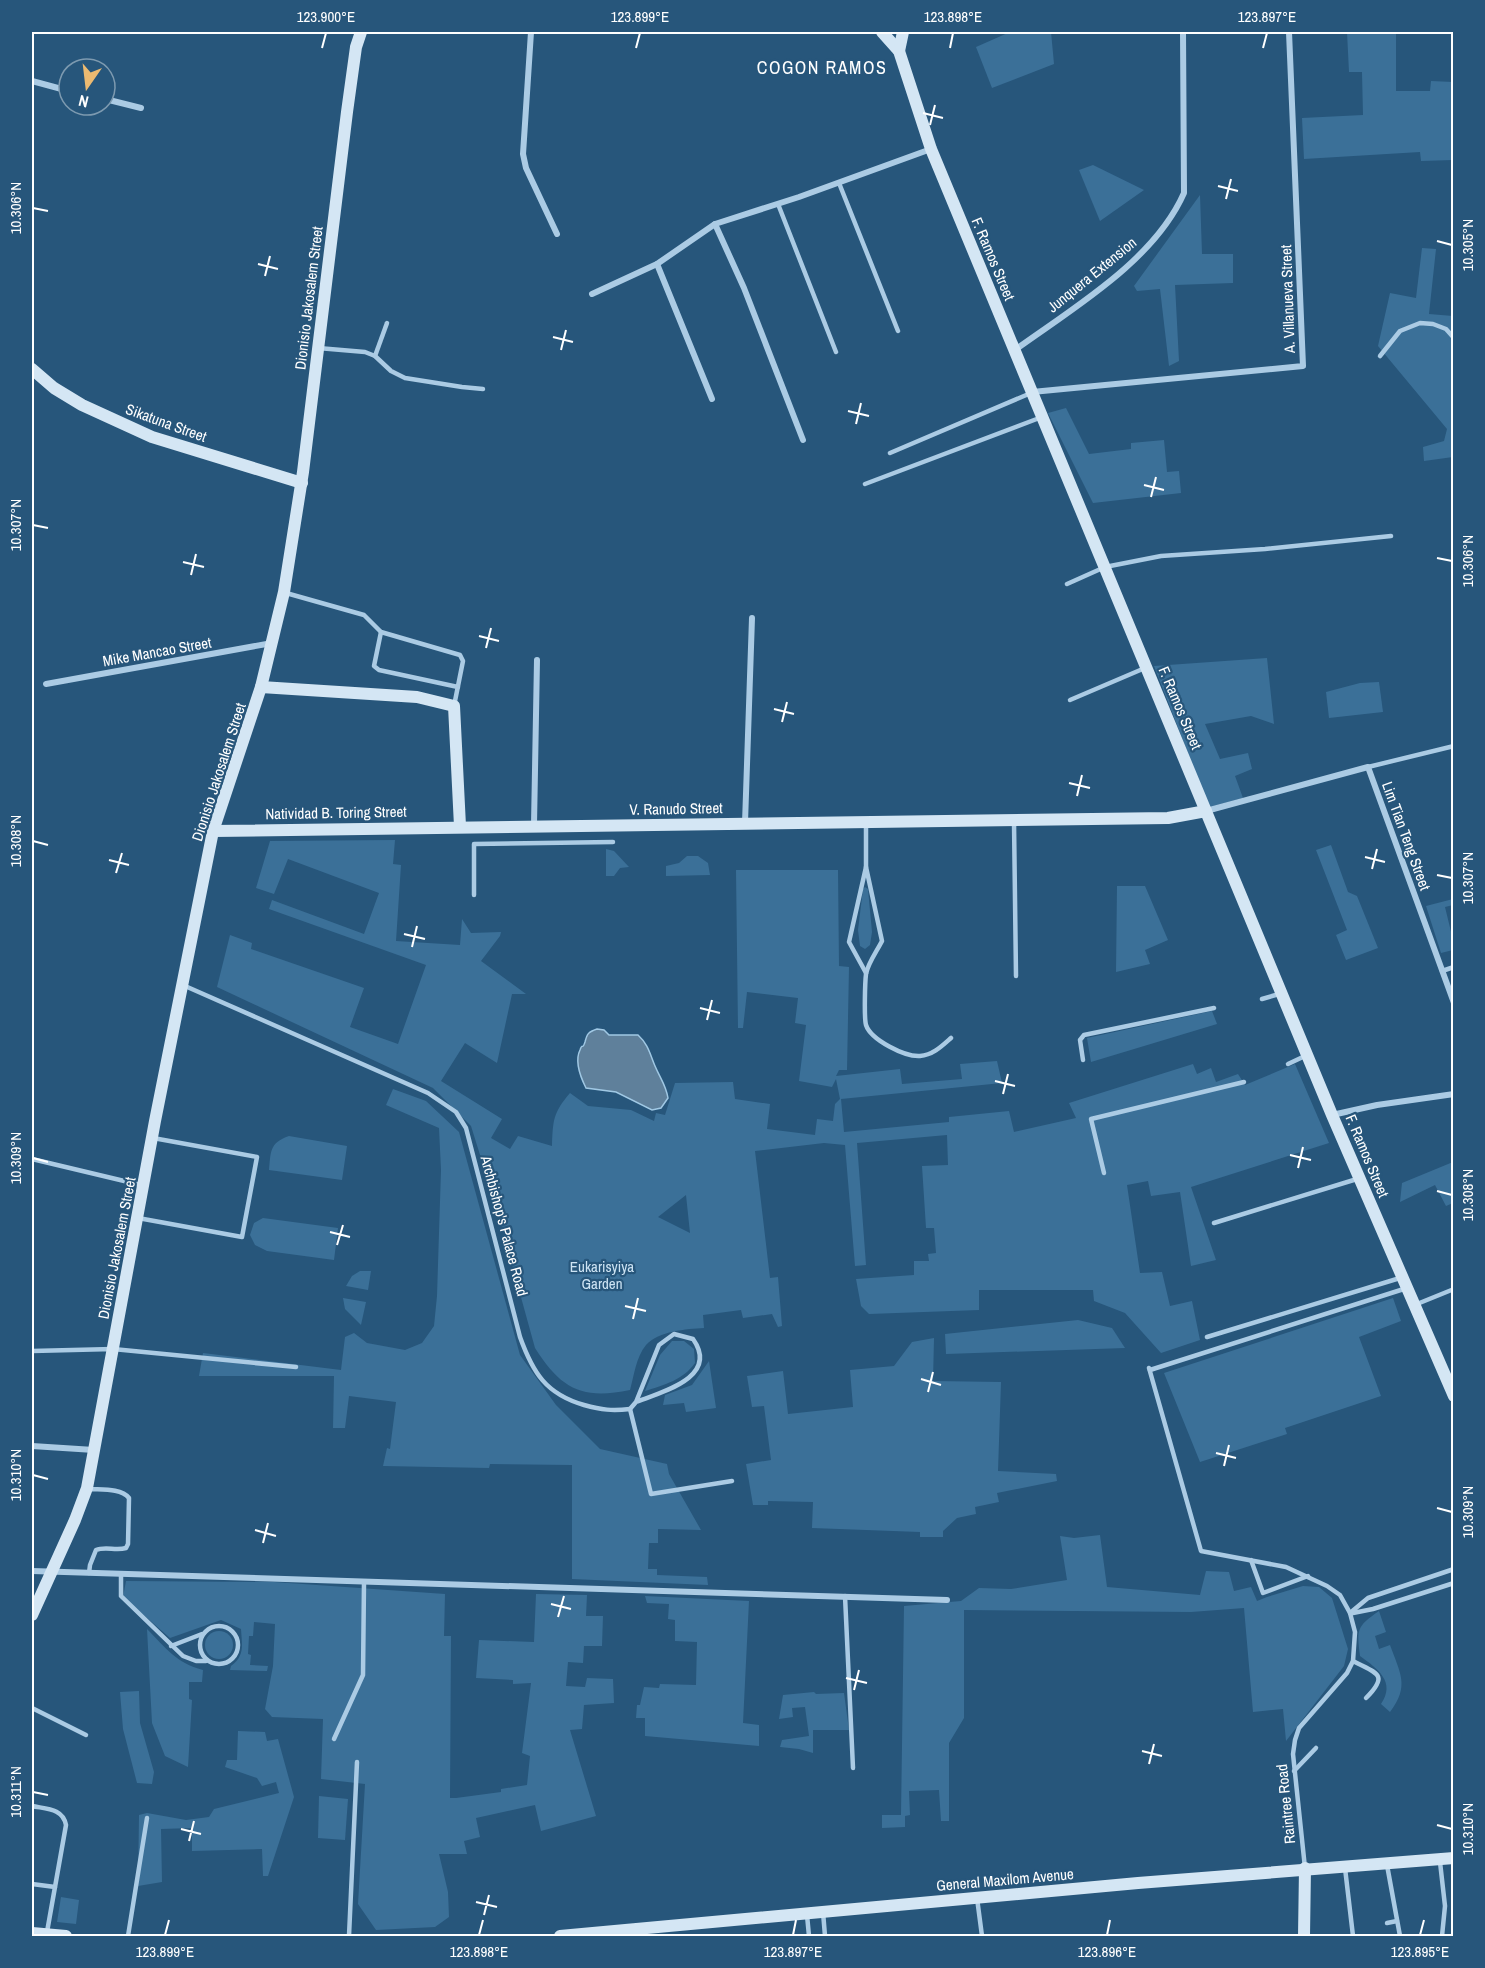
<svg xmlns="http://www.w3.org/2000/svg" width="1485" height="1968" viewBox="0 0 1485 1968" font-family="'Archivo Narrow',sans-serif">
	<style>
		.green { fill: #3b7098; fill-rule: evenodd }
		.water { fill: #5f809b; stroke: #a0c8e4; stroke-width: 1.5 }
		.lines { fill: none; stroke-linecap: round; stroke-linejoin: round }
		.lane { stroke: #abcbe4; stroke-width: 4.5 }
		.street { stroke: #abcbe4; stroke-width: 6 }
		.secondary { stroke: #d4e6f4; stroke-width: 12 }
		.ticks { fill: none; stroke: #fff; stroke-width: 2 }
		.labels { text-anchor: middle; stroke-width: 4.5; stroke-linejoin: round; paint-order: stroke }
		.street-label { font-size: 15px; fill: #fff; stroke: #27567b }
		.park-label { font-size: 15px; fill: #cde3f3; stroke: #27567b }
		.quarter-label { font-size: 18px; letter-spacing: 1.5px; fill: #fff; stroke: #27567b }
		.neatline { fill: none; stroke: #fff; stroke-width: 2 }
		.ticks-label { font-size: 15px; text-anchor: middle; fill: #fff }
	</style>
	<rect width="100%" height="100%" fill="#27567b"/>
	<g class="green">
		<path d="M1010,32H1051L1054,64L992,88L976,47Z"/>
		<path d="M1347,32H1396V91H1430L1431,81L1453,82V160L1421,161L1420,152L1304,159L1302,118L1363,115L1362,72H1349Z"/>
		<path d="M1093,165L1144,190L1100,221L1079,170Z"/>
		<path d="M1200,195L1202,254H1233V283L1175,285L1179,361L1169,366L1160,289L1137,291L1134,286Z"/>
		<path d="M1422,248L1436,249L1429,314L1453,316V457L1424,461L1423,447L1444,441L1447,429L1378,346L1390,293L1416,298Z"/>
		<path d="M1066,408L1089,454L1131,449V443L1164,440L1167,472L1179,471L1181,493L1093,503L1048,413Z"/>
		<path d="M1267,658L1274,724L1251,716L1205,724L1220,759L1248,753L1252,769L1235,776L1243,798L1209,807L1154,666Z"/>
		<path d="M1379,682L1383,712L1329,718L1326,692L1360,683Z"/>
		<path d="M395,840L393,864L401,865L396,941L460,945L462,919L471,933L501,932L500,936L481,961L526,994H512L497,1063L465,1043L441,1081L502,1119L491,1138L510,1149L518,1136L552,1146C553,1120 553,1113 570,1093L588,1106L631,1110L654,1121L656,1113L665,1115L675,1083L733,1082L735,1099L770,1104L767,1129L815,1135L817,1119L833,1121L835,1104L840,1099L836,1079L832,1087L799,1081L806,1025L795,1023L798,998L747,992L743,1028H738L736,870H838L839,966L849,967L847,1070H839L836,1076L900,1069L902,1084L962,1079L960,1064L997,1061L1002,1083L841,1099L844,1132L949,1122V1117L1009,1111L1014,1132L1076,1118L1069,1103L1193,1064L1197,1074L1211,1068L1216,1082L1238,1074L1245,1085L1295,1064L1329,1143L1191,1187L1216,1260L1191,1266L1180,1192L1151,1196L1148,1181L1127,1185L1140,1273L1162,1272L1170,1306L1192,1301L1200,1340L1161,1353L1125,1313L1094,1301L1093,1290H979V1310L869,1314L861,1306L856,1279L914,1275V1261H929L928,1254L936,1253L934,1228H926L922,1166L948,1165L947,1135L857,1143L866,1265L855,1266L845,1145L824,1143L755,1151L770,1278L778,1277L782,1326L778,1327L772,1314L743,1318L741,1310L703,1315L704,1328C686,1329 659,1331 646,1345C636,1357 634,1376 630,1390C582,1400 561,1389 535,1348L495,1203L471,1126L433,1088L217,987L230,935L252,943L251,949L364,988L350,1027L398,1044L426,965L269,909L272,900L364,934L379,893L288,859L274,894L256,888L270,841ZM686,1195L690,1233L658,1217Z"/>
		<path d="M1331,845L1348,892L1357,896L1378,948L1346,960L1336,935L1347,930L1316,850Z"/>
		<path d="M606,849L614,851L629,867L620,868L614,876H606Z"/>
		<path d="M687,856H698L708,863L710,875L666,876V866L679,863Z"/>
		<path d="M1117,886H1145L1168,940L1145,950L1150,964L1116,972Z"/>
		<path d="M865,887L868,889L872,932L870,945L865,949L860,946L858,930L863,889Z"/>
		<path d="M1453,899V905L1445,907L1453,940V950L1441,953L1426,906Z"/>
		<path d="M1212,1011L1217,1024L1091,1062L1087,1038Z"/>
		<path d="M393,1089L426,1101L459,1132L520,1355L556,1405L600,1449L667,1464L669,1474L701,1530L658,1529V1543H649L648,1569H657V1575L707,1577L708,1585L572,1579V1465L490,1464L489,1468L383,1466L387,1448L390,1449L396,1402L349,1396L345,1428H333L334,1376H199L203,1353L341,1370L345,1337L354,1333L367,1343L405,1350L422,1343L434,1326L437,1296L441,1170L439,1128L386,1105Z"/>
		<path d="M289,1136L347,1146L342,1180L269,1170C271,1152 269,1143 289,1136Z"/>
		<path d="M1453,1162V1203L1446,1206L1435,1185L1400,1202L1402,1183Z"/>
		<path d="M263,1218L338,1228L334,1260L267,1251L255,1245L250,1235L254,1223Z"/>
		<path d="M360,1271H371L368,1290L346,1286L352,1276Z"/>
		<path d="M343,1298L366,1302L361,1325L345,1309Z"/>
		<path d="M1393,1298L1401,1321L1359,1337L1381,1396L1285,1428L1287,1434L1200,1462L1164,1373Z"/>
		<path d="M1078,1320L1112,1328L1125,1348L946,1354L945,1334Z"/>
		<path d="M934,1338L933,1381L1001,1382L998,1471L1056,1474L1057,1481L997,1493L999,1502L975,1507L976,1514L957,1518L943,1531V1537H920V1532L812,1528L813,1502L768,1501V1505H753L746,1464L771,1460L764,1406L752,1407L747,1376L783,1371L788,1414L853,1407L850,1370L894,1366L912,1342Z"/>
		<path d="M672,1341H684L694,1349L695,1363C683,1380 664,1385 645,1391L660,1355Z"/>
		<path d="M709,1361L716,1408L686,1412L684,1403L663,1405L665,1395L692,1385Z"/>
		<path d="M1100,1535L1107,1587L1200,1595L1206,1571L1229,1572L1234,1591L1251,1587L1257,1601L1267,1597L1303,1586L1319,1587L1332,1598L1348,1649L1344,1666L1286,1741L1283,1709L1253,1712L1244,1608L1191,1612L964,1610V1718L949,1743V1821H941L939,1790L909,1791L910,1815L905,1816V1827L882,1828V1815H901L904,1606L961,1601L979,1588L1011,1589L1067,1580L1060,1536L1074,1538Z"/>
		<path d="M126,1581L274,1582L445,1594L444,1636H451L450,1798H456L501,1792V1789L527,1785L530,1756L522,1753L531,1683L513,1684V1680L476,1678L479,1640L534,1642L536,1594L587,1595L586,1616H603L602,1646H584L583,1663L568,1662L566,1686L585,1687L587,1678L613,1679L614,1703L584,1705L582,1729L570,1730L596,1816L541,1831L535,1805L476,1818L480,1837L464,1841L467,1854H439L448,1892L449,1917L435,1927L376,1930L358,1904L365,1784L321,1779L323,1719L272,1717L265,1709L273,1666L275,1624L254,1622L253,1636H249L248,1654L251,1655L250,1665L268,1666L267,1671L230,1670L231,1666C245,1655 242,1646 241,1629L221,1620L170,1638L123,1597Z"/>
		<path d="M645,1596L749,1601L743,1723L759,1725V1746L645,1736V1718H636L637,1705H640L644,1687L659,1688L660,1684L696,1685L697,1642L675,1641V1620L668,1619L669,1604L647,1603Z"/>
		<path d="M1379,1611L1386,1632L1375,1636L1379,1649L1390,1645C1400,1673 1410,1686 1390,1712L1381,1704C1396,1682 1378,1669 1360,1656C1357,1629 1356,1627 1379,1611Z"/>
		<path d="M147,1629C166,1648 176,1663 203,1670L202,1682H189V1699L192,1700L188,1767L165,1756L152,1723Z"/>
		<circle cx="219" cy="1645" r="14"/>
		<path d="M139,1691L140,1723L154,1772L152,1784L137,1783L123,1729L120,1692Z"/>
		<path d="M814,1692L816,1694L844,1693L849,1730H813V1753L799,1749L780,1747L782,1740L809,1736L805,1707L792,1708L793,1717L779,1719L783,1695Z"/>
		<path d="M238,1731L265,1732L267,1741L278,1739L294,1797L268,1876H263L262,1849L192,1851V1828L161,1829L162,1882L138,1886L139,1815L147,1813L186,1820L209,1817L214,1809L279,1793L276,1782L262,1786L257,1778L225,1767L227,1760H237Z"/>
		<path d="M319,1796L348,1799L345,1840L318,1838Z"/>
		<path d="M61,1897L79,1900L76,1924L57,1922Z"/>
	</g>
	<path class="water" d="M597,1029L604,1030L609,1035H638C648,1044 650,1054 655,1066C660,1078 666,1085 668,1098L661,1108L652,1110L616,1092L586,1088C581,1078 574,1062 580,1050C583,1042 582,1051 585,1042C587,1034 588,1032 597,1029Z"/>
	<g class="lines">
		<g class="lane">
			<path d="M839,183L898,331"/>
			<path d="M778,204L836,352"/>
			<path d="M318,348L365,352L375,356L391,371L405,378L462,387L483,389"/>
			<path d="M375,356L387,323"/>
			<path d="M1380,356L1400,331L1420,323L1433,324L1446,329L1454,338"/>
			<path d="M890,453L1031,393"/>
			<path d="M865,484L1042,417"/>
			<path d="M1067,584L1105,567L1161,556L1265,549L1391,536"/>
			<path d="M286,593L364,615L381,632L460,655L463,661L454,706"/>
			<path d="M381,632L374,666L379,670L458,687"/>
			<path d="M1070,700L1145,668"/>
			<path d="M1368,767L1454,746"/>
			<path d="M1014,822L1016,976"/>
			<path d="M866,867L882,941C877,951 868,963 866,974C865,982 864,1018 866,1025C871,1040 905,1057 920,1056C933,1055 942,1046 951,1038"/>
			<path d="M474,895V844L613,842"/>
			<path d="M1442,971L1454,967"/>
			<path d="M866,973L849,942L866,867V822"/>
			<path d="M185,986L428,1093L456,1112L466,1128L520,1337C533,1373 546,1394 584,1405C602,1410 612,1411 630,1409L651,1494L732,1481"/>
			<path d="M1262,999L1279,994"/>
			<path d="M1083,1060L1080,1040L1084,1035L1214,1008"/>
			<path d="M1288,1064L1305,1056"/>
			<path d="M32,1159L141,1185"/>
			<path d="M1104,1173L1091,1119L1244,1082"/>
			<path d="M138,1218L242,1237L257,1157L153,1138"/>
			<path d="M1214,1223L1357,1179"/>
			<path d="M1417,1304L1454,1289"/>
			<path d="M1207,1337L1400,1278"/>
			<path d="M32,1351L113,1349L296,1367"/>
			<path d="M1149,1368L1201,1551L1286,1567L1327,1586L1340,1595L1350,1613L1355,1632L1353,1661L1347,1673L1299,1728L1295,1740L1293,1754L1305,1868"/>
			<path d="M1150,1370L1407,1288"/>
			<path d="M630,1409L636,1402L659,1345L674,1334L693,1339C720,1377 662,1392 636,1402"/>
			<path d="M1251,1560L1263,1593L1308,1576"/>
			<path d="M89,1573L90,1565L96,1550C105,1546 116,1551 126,1548L128,1544L129,1498C121,1488 101,1490 89,1489"/>
			<path d="M121,1574V1596L183,1656L196,1661H206"/>
			<path d="M845,1596L853,1768"/>
			<path d="M1350,1613L1368,1598L1454,1569"/>
			<path d="M1353,1613L1373,1609L1454,1583"/>
			<circle cx="219" cy="1645" r="19"/>
			<path d="M171,1646L202,1634"/>
			<path d="M1353,1661C1376,1673 1390,1674 1366,1698"/>
			<path d="M32,1708L86,1735"/>
			<path d="M334,1739L363,1675L364,1582"/>
			<path d="M1294,1771L1316,1748"/>
			<path d="M32,1806C46,1809 63,1808 66,1825L55,1887"/>
			<path d="M1440,1862L1445,1906L1442,1936"/>
			<path d="M1387,1865L1400,1936"/>
			<path d="M1345,1868L1353,1936"/>
			<path d="M32,1884L55,1887L47,1932"/>
			<path d="M977,1898L982,1936"/>
			<path d="M823,1912L825,1936"/>
			<path d="M807,1915L809,1936"/>
			<path d="M1387,1923L1397,1921"/>
			<path d="M128,1936L147,1818"/>
			<path d="M349,1936L357,1762"/>
		</g>
		<g class="street">
			<path d="M531,32L523,154L526,168L557,234"/>
			<path d="M32,81L69,91"/>
			<path d="M105,99L141,108"/>
			<path d="M715,224L744,288L803,440"/>
			<path d="M657,264L712,399"/>
			<path d="M592,294L657,264L715,224L799,197L931,149"/>
			<path d="M1015,350C1073,308 1154,261 1184,193L1183,32"/>
			<path d="M1032,392L1303,366L1289,32"/>
			<path d="M46,684L272,643"/>
			<path d="M1206,811L1368,767L1454,1003"/>
			<path d="M745,823L752,618"/>
			<path d="M534,825L537,660"/>
			<path d="M1332,1115L1377,1105L1454,1094"/>
			<path d="M32,1446L94,1450"/>
			<path d="M32,1571L947,1600"/>
		</g>
		<g class="secondary">
			<path d="M882,32L899,51L931,149L1332,1115L1454,1396"/>
			<path d="M899,51L903,32"/>
			<path d="M32,369L54,388L82,405L152,437L302,483"/>
			<path d="M261,687L417,697L454,706L460,826"/>
			<path d="M213,831L1168,818L1206,811"/>
			<path d="M32,1615L75,1520L87,1488L155,1121L213,831L261,687L284,592L303,472L347,112L356,47L361,32"/>
			<path d="M32,1933L66,1936"/>
			<path d="M560,1936L1138,1883L1454,1858"/>
			<path d="M1304,1936L1305,1868"/>
		</g>
	</g>
	<path class="ticks" d="M322,48L326,33M636,48L640,33M950,48L953,33M1263,48L1267,33M923,113L943,118M930,125L935,105M1218,186L1238,191M1226,199L1231,179M33,208L48,211M1437,241L1452,245M258,264L278,269M265,276L270,256M553,337L573,342M561,350L566,330M848,411L869,416M856,424L861,403M1144,485L1164,490M1151,497L1156,477M33,525L48,528M1437,558L1452,561M183,562L204,567M191,575L196,554M479,636L499,641M486,648L491,628M774,709L794,714M782,722L787,702M1069,783L1090,788M1077,796L1082,775M33,841L48,845M1365,857L1385,862M109,860L129,865M1372,869L1377,849M116,873L122,853M1437,875L1452,878M404,934L425,939M412,947L417,926M700,1008L720,1013M707,1020L712,1000M995,1081L1015,1086M1003,1094L1008,1074M1290,1155L1311,1160M33,1158L48,1162M1298,1168L1303,1147M1437,1191L1452,1195M330,1232L350,1237M337,1245L343,1225M625,1306L646,1311M633,1319L638,1298M921,1379L941,1385M928,1392L933,1372M1216,1453L1236,1458M1224,1466L1229,1445M33,1475L48,1479M1437,1508L1452,1512M255,1530L276,1536M263,1543L268,1523M551,1604L571,1609M558,1617L564,1596M846,1678L867,1683M854,1690L859,1670M1142,1751L1162,1756M1149,1764L1154,1744M33,1792L48,1795M1437,1825L1452,1829M181,1829L201,1834M189,1841L194,1821M476,1902L497,1907M484,1915L489,1895M165,1935L169,1920M479,1935L483,1920M793,1935L796,1920M1107,1935L1110,1920M1420,1935L1424,1920"/>
	<g class="labels">
		<g class="street-label">
			<text transform="translate(993 259) rotate(67)" y="5">F. Ramos Street</text>
			<text transform="translate(1092 275) rotate(-39)" y="5">Junquera Extension</text>
			<text transform="translate(309 298) rotate(-83)" y="5">Dionisio Jakosalem Street</text>
			<text transform="translate(1288 299) rotate(-92)" y="5">A. Villanueva Street</text>
			<text transform="translate(166 423) rotate(20)" y="5">Sikatuna Street</text>
			<text transform="translate(157 652) rotate(-10)" y="5">Mike Mancao Street</text>
			<text transform="translate(1180 708) rotate(67)" y="5">F. Ramos Street</text>
			<text transform="translate(219 772) rotate(-72)" y="5">Dionisio Jakosalem Street</text>
			<text transform="translate(676 809) rotate(-1)" y="5">V. Ranudo Street</text>
			<text transform="translate(336 813) rotate(-1)" y="5">Natividad B. Toring Street</text>
			<text transform="translate(1406 836) rotate(70)" y="5">Lim Tian Teng Street</text>
			<text transform="translate(1367 1156) rotate(67)" y="5">F. Ramos Street</text>
			<text transform="translate(504 1226) rotate(75)" y="5">Archbishop's Palace Road</text>
			<text transform="translate(117 1248) rotate(-79)" y="5">Dionisio Jakosalem Street</text>
			<text transform="translate(1286 1804) rotate(-96)" y="5">Raintree Road</text>
			<text transform="translate(1005 1880) rotate(-5)" y="5">General Maxilom Avenue</text>
		</g>
		<g class="park-label">
			<text x="602" y="1272">Eukarisyiya<tspan x="602" dy="17">Garden</tspan></text>
		</g>
		<g class="quarter-label">
			<text x="822" y="74">COGON RAMOS</text>
		</g>
	</g>
	<rect width="1485" height="1968" fill="none" stroke="#27567b" stroke-width="66"/>
	<g transform="translate(87 87) rotate(194)"><circle r="28" fill="#27567b" stroke="#7d9ab0" stroke-width="1.5"/>
	<path d="M0-4.5L10 22L0 15L-10 22Z" fill="#ecba71"/>
	<text y="-9" font-size="16" font-weight="bold" text-anchor="middle" fill="#ffffff">N</text>
	</g>
	<rect x="33" y="33" width="1419" height="1902" class="neatline"/>
	<g class="ticks-label">
		<text x="326" y="22">123.900°E</text>
		<text x="640" y="22">123.899°E</text>
		<text x="953" y="22">123.898°E</text>
		<text x="1267" y="22">123.897°E</text>
		<text transform="translate(16 208) rotate(-90)" y="5">10.306°N</text>
		<text transform="translate(1468 245) rotate(-90)" y="5">10.305°N</text>
		<text transform="translate(16 525) rotate(-90)" y="5">10.307°N</text>
		<text transform="translate(1468 561) rotate(-90)" y="5">10.306°N</text>
		<text transform="translate(16 841) rotate(-90)" y="5">10.308°N</text>
		<text transform="translate(1468 878) rotate(-90)" y="5">10.307°N</text>
		<text transform="translate(16 1158) rotate(-90)" y="5">10.309°N</text>
		<text transform="translate(1468 1195) rotate(-90)" y="5">10.308°N</text>
		<text transform="translate(16 1475) rotate(-90)" y="5">10.310°N</text>
		<text transform="translate(1468 1512) rotate(-90)" y="5">10.309°N</text>
		<text transform="translate(16 1792) rotate(-90)" y="5">10.311°N</text>
		<text transform="translate(1468 1829) rotate(-90)" y="5">10.310°N</text>
		<text x="165" y="1957">123.899°E</text>
		<text x="479" y="1957">123.898°E</text>
		<text x="793" y="1957">123.897°E</text>
		<text x="1107" y="1957">123.896°E</text>
		<text x="1420" y="1957">123.895°E</text>
	</g>
</svg>
